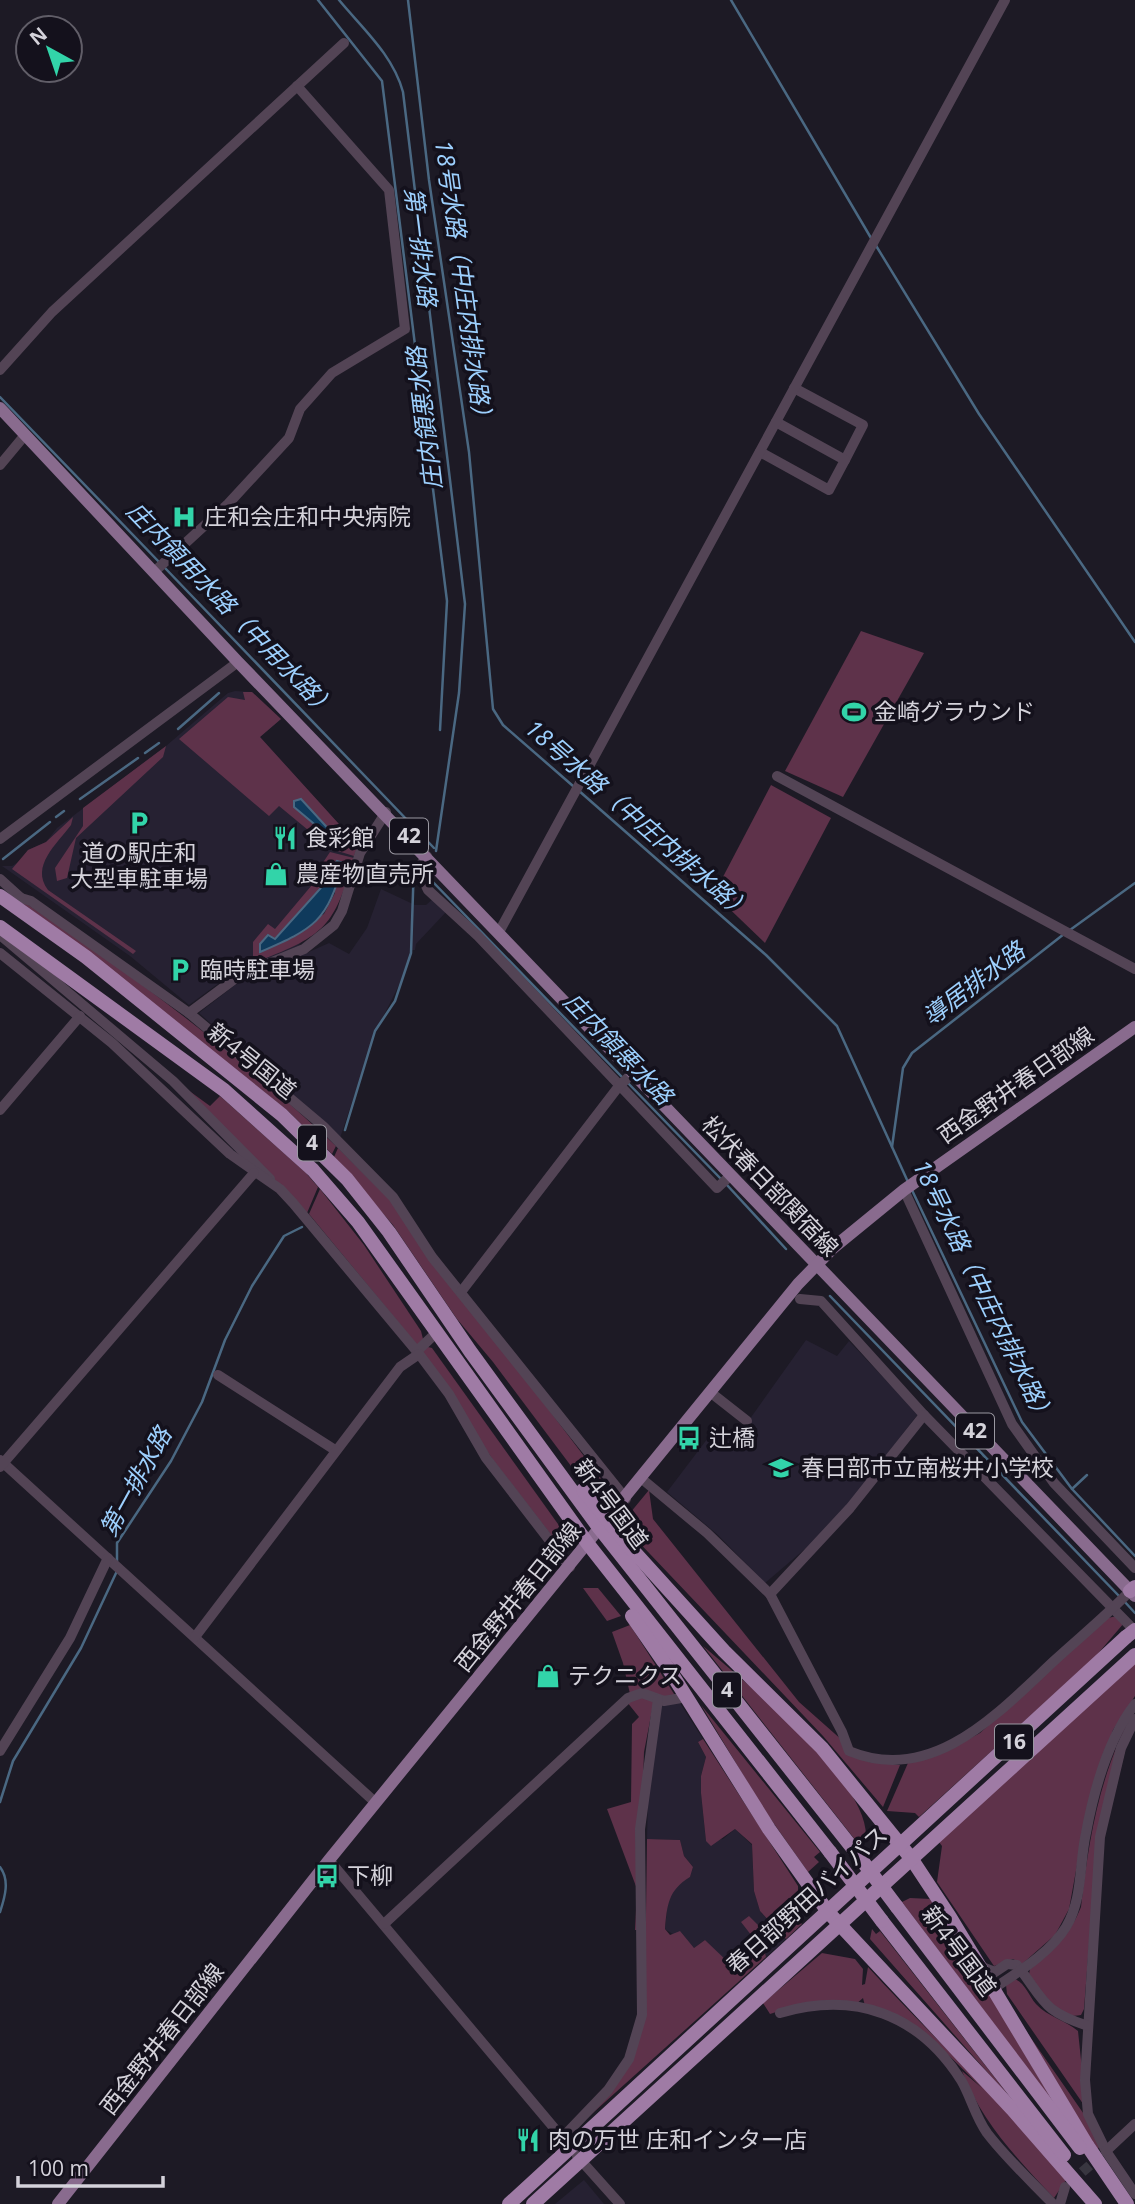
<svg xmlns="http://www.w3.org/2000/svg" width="1135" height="2204" viewBox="0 0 1135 2204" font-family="'Open Sans','Noto Sans JP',sans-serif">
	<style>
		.built { fill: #262132 }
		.green { fill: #5e324a; fill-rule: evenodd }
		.water { fill: #0f3a5c; stroke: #4a6882; stroke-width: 2 }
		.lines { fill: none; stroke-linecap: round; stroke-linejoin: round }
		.stream { stroke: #4a6882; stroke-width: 2.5 }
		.minor-tunnel { stroke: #383640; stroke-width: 10; stroke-dasharray: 10 5; stroke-linecap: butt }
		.minor { stroke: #534455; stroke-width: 10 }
		.major { stroke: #896b8e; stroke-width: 12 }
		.highway { stroke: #9f7ba5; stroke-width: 14 }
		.highway-bridge { stroke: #9f7ba5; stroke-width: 14 }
		.labels { text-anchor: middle; stroke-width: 7; stroke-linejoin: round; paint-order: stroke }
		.shield { fill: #14111c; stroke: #9a98a1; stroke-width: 2 }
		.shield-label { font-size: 21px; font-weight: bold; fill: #d4d2da }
		.poi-label { font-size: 23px; fill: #d4d2da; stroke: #14111c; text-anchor: start }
		.street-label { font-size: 23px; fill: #d4d2da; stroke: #14111c }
		.water-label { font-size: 24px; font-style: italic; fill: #9dd0fe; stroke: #14111c }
	</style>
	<rect width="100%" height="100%" fill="#1d1a25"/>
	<g class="built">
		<path d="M235,691L252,692L281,719L260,737L358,845L343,896L298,946L230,975L189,1005L130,956L2,866H12L20,861L28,850L46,842L57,828L166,746L228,693Z"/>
		<path d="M381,889L415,905H426L435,897L447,911L416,944L415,950H411L399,985L376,1031L340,1138L199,1013L235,985L329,943L349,954L367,928Z"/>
		<path d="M806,1340L837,1356L849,1341L918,1414L845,1509L819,1537L765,1583L718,1535L667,1492L714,1430L732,1444Z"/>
		<path d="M659,1703H680L703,1739L698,1742L706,1757L701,1776V1793L706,1841L723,1839L735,1829L752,1845L754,1891L760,1911L786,1939L766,1957L759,1926L755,1940L727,1962L705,1940L694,1948L665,1929L668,1899L677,1884L690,1877L693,1867L684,1856L680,1840L647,1839L648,1796Z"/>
		<path d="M584,2180L604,2204H555Z"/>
	</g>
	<g class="green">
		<path d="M861,631L924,653L843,797L785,771Z"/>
		<path d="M243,692H252L281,719L260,737L358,845L354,856L331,849L279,806L269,816L179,739L228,697L245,700Z"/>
		<path d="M166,746L163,757L76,838L67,878L57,881L55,868L83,826V808Z"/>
		<path d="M771,785L831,818L765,943L714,894Z"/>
		<path d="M73,817L71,825C57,844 30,866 48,890L136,951L133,954L12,869L28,850L46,842Z"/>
		<path d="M330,852L354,858C334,927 325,935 259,961L253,959V942L268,924L275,929L317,879L314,876ZM329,879L335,893L324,914L259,950L286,929Z"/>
		<path d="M24,902C135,976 239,1055 336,1146L332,1154L289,1112L85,949L22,903Z"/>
		<path d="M188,1090L210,1106L220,1096L306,1173L318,1187L307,1213Z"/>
		<path d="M338,1148L390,1200L605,1484L592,1494L493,1362L457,1319L393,1225L334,1157Z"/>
		<path d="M320,1189L364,1245L421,1331L423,1339L417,1345L309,1214Z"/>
		<path d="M424,1346L432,1348L563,1531L555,1540L493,1460L421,1351Z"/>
		<path d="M649,1490L653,1519L799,1702L843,1741L847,1753L869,1762L900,1765L883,1807L823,1736L631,1534L630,1513Z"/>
		<path d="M583,1588H598L621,1616L607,1621Z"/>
		<path d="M1118,1616L1124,1623L1095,1657L919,1817L915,1813L887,1811L908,1763L954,1747L980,1733L1107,1618Z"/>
		<path d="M630,1625L676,1697L630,1694L623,1663L612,1632Z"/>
		<path d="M703,1646C746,1683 868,1780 866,1837L860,1846Z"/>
		<path d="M1135,1661V1696L1113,1730L1087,1810L1069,1909L1055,1935L1022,1964L1013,1959L994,1966L937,1882L942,1846L939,1842Z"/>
		<path d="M638,1696L654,1700L644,1752L638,1930H635L637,1889L607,1809L631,1802L632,1724L639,1717L627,1702Z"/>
		<path d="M701,1705L820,1852L814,1857L819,1862L808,1872L763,1808Z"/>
		<path d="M1135,1709L1094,1880L1084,2009L1081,2015C1056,2021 1042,1991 1029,1974L1030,1969C1053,1951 1070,1935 1081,1907C1089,1837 1100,1771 1135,1709Z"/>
		<path d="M703,1739L798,1886V1920L802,1924L786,1939L760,1911L754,1891L752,1844L735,1829L711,1846L706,1841L701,1793V1776L706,1757L698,1742Z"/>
		<path d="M647,1839L680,1840L684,1856L693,1867L690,1877C668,1890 667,1906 665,1929L670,1935L680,1931L694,1948L705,1940L728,1962L755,1940L741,1922L749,1916L759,1926L766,1957L575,2129L625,2063L645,1987Z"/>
		<path d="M910,1898L931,1899L940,1911L1055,2105L902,1902Z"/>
		<path d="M872,1929L876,1934L880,1931L1017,2106L870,1939Z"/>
		<path d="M822,1953L855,1959L863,1969L862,1985L865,1984L868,1967C933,2038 1006,2104 1066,2180L1054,2198C1018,2160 981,2121 962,2071L982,2088L931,2038L865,2006L863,1998L855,2005L804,2003L770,2014L763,2003Z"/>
		<path d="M1015,1979C1025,1983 1029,1996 1036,2004C1048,2017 1065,2020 1078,2031L1086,2108L1007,1994L1006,1985Z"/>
		<path d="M1010,2008L1095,2130L1100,2145L1098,2149L1094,2143L1091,2144Z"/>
	</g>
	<g class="water">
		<path d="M301,799L345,847L344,849L294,807V801Z"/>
		<path d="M337,861L343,863C327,922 315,928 260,952V944L268,935L275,939L329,879L326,875Z"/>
	</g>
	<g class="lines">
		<g class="stream">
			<path d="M318,0L382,81L447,601L440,730"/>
			<path d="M339,0C363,29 393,55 403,92L465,604L459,693L436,851"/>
			<path d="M408,0L429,180L469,452L493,709L503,725L573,786"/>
			<path d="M731,0L871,238"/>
			<path d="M875,244L979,414L1135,642"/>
			<path d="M0,397L160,563"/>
			<path d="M165,568L434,848"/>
			<path d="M178,729L219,693"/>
			<path d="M145,753L159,743"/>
			<path d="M578,790L766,955L837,1026L908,1182"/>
			<path d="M80,799L138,758"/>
			<path d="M56,817L64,811"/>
			<path d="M3,859L50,822"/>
			<path d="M432,871L431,880L622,1077"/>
			<path d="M1070,930L1135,883"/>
			<path d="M627,1082L722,1180"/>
			<path d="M345,1130L375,1031L395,1001L411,953L414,863"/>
			<path d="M892,1147L903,1068L912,1053L1064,934"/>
			<path d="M727,1185L786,1249"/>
			<path d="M911,1188L1022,1422L1072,1489L1135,1556"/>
			<path d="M830,1296L1119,1596"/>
			<path d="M1072,1489L1087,1475"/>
			<path d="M117,1561V1543L171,1461L202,1402L225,1340L252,1286L284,1236L302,1227"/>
			<path d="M1124,1601L1135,1613"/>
			<path d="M0,1802L13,1761L81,1648L117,1571"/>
			<path d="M0,1867C10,1880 5,1897 0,1912"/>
		</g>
		<path class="minor-tunnel" d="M1071,2182L1106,2151"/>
		<g class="minor">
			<path d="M0,370L52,312L344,43"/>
			<path d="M794,388L863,425L845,460"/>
			<path d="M760,452L829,490L845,460L776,422"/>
			<path d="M0,465L25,435"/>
			<path d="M155,571L228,504L289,438L300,409L332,373L405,329L389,190L297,86"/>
			<path d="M777,776L1135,969"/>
			<path d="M0,839L238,662"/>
			<path d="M427,856L422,863L420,873L428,890L478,936L717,1188L731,1175"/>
			<path d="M0,879L21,898"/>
			<path d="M10,903L21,898L31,901L189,1013L323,1126L393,1197L432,1257L626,1499"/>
			<path d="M499,932L1005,0"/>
			<path d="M0,935L173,1081L270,1179"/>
			<path d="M0,953L112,1043L230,1154L280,1189L293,1203L419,1354L449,1394L486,1458L570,1567"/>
			<path d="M189,1013L240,975L304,949L334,925L342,911L360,853L386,812"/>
			<path d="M0,1110L80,1016"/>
			<path d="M904,1190L1012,1424L1054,1483L1135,1568"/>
			<path d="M461,1292L619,1086L633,1073"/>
			<path d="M800,1299L821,1301L924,1415L1135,1631"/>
			<path d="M417,1351L436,1333"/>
			<path d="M218,1375L335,1450"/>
			<path d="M710,1392L747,1421"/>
			<path d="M0,1460L376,1803"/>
			<path d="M0,1467L254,1173"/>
			<path d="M642,1479L707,1533L770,1594L842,1732L849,1751C933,1786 999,1712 1055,1660C1080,1637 1106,1616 1130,1591"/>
			<path d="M770,1594L850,1508L924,1415"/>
			<path d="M195,1637L400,1367L419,1354"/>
			<path d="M1135,1719L1121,1748L1100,1837L1085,2080L1088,2114L1106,2151L1135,2194"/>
			<path d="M0,1751L70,1638L108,1558"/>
			<path d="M329,1860L565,2141"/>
			<path d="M384,1924L628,1698L642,1693L664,1701L687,1697"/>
			<path d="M982,1967L995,1972L1007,1964L1017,1965C1045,2001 1042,2011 1088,2026"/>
			<path d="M993,1989C1018,1972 1050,1953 1066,1927C1083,1899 1079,1864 1086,1833C1094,1790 1108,1739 1135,1704"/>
			<path d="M780,2013C855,1991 919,2014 961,2080C971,2097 975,2116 987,2133C1006,2158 1031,2181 1053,2204"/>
			<path d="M562,2138L608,2090L629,2059L642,2015L640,1829L658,1699"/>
			<path d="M1106,2151L1135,2124"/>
			<path d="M577,2156L620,2204"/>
			<path d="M1060,2204L1065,2187"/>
		</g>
		<g class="major">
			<path d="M0,408L238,662L1135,1596"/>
			<path d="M58,2204L329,1860L798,1284L833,1248L904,1190L1135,1027"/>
		</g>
		<g class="highway">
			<path d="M0,896L86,957L282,1115L347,1179L389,1232L470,1351L600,1529L854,1850"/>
			<path d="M0,927L224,1090L313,1170L358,1222L588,1544L830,1852"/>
			<path d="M583,1490L628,1545L724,1651L822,1748L911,1858L950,1917L1087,2145L1127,2204"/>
			<path d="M1130,1591L1135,1587"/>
			<path d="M632,1616L670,1671L769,1829L828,1912L1012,2109L1095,2204"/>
			<path d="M897,1907L1080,2148"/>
			<path d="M882,1921L1064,2155"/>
			<path d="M509,2204L1126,1637"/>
			<path d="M533,2204L1135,1655"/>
		</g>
		<g class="highway-bridge">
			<path d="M1126,1637L1135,1630"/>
			<path d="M854,1850L897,1907"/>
			<path d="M830,1852L882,1921"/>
		</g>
	</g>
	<defs>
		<g id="hospital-bare" transform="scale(1.89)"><path d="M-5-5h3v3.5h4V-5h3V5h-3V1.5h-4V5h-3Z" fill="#32d4a9" stroke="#14111c" stroke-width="2.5" paint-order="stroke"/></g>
		<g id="stadium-bare" transform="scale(1.89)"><path d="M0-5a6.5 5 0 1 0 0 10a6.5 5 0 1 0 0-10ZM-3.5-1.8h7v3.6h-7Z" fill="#32d4a9" stroke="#14111c" stroke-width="2.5" paint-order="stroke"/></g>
		<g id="parking-bare" transform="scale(1.89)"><path d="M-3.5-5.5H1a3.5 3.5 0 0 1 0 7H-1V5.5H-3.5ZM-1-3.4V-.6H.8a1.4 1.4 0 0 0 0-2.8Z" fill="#32d4a9" stroke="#14111c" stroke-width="2.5" paint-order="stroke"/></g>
		<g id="restaurant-bare" transform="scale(1.89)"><path d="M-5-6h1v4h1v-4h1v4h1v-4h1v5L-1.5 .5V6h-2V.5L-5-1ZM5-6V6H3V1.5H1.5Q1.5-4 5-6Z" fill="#32d4a9" stroke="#14111c" stroke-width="2.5" paint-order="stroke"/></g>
		<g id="shop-bare" transform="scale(1.89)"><path d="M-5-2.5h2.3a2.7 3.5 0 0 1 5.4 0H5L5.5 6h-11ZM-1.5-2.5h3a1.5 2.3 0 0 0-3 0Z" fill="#32d4a9" stroke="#14111c" stroke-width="2.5" paint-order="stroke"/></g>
		<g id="bus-bare" transform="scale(1.89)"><path d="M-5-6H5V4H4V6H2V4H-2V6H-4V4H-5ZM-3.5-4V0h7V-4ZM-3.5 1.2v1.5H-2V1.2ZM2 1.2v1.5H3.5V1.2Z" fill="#32d4a9" stroke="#14111c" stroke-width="2.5" paint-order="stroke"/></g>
		<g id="school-bare" transform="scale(1.89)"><path d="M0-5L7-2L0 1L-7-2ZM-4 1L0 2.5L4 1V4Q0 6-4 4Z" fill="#32d4a9" stroke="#14111c" stroke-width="2.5" paint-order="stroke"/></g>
	</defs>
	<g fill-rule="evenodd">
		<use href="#hospital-bare" x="184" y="517"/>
		<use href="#stadium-bare" x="854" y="712"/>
		<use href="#parking-bare" x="139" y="823"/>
		<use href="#restaurant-bare" x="285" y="838"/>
		<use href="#shop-bare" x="276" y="874"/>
		<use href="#parking-bare" x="180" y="970"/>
		<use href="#bus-bare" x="689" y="1438"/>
		<use href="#school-bare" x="781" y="1468"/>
		<use href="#shop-bare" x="548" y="1676"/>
		<use href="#bus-bare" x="327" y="1876"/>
		<use href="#restaurant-bare" x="528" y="2140"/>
	</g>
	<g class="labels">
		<g class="shield">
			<rect x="390" y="818.5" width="38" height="35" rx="5"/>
			<rect x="298" y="1125.5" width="28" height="35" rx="5"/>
			<rect x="956" y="1413.5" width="38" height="35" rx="5"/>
			<rect x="713" y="1672.5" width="28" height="35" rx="5"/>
			<rect x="995" y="1724.5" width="38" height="35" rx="5"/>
		</g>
		<g class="shield-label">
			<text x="409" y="843">42</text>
			<text x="312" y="1150">4</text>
			<text x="975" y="1438">42</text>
			<text x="727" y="1697">4</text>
			<text x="1014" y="1749">16</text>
		</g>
		<g class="poi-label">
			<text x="204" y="525">庄和会庄和中央病院</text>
			<text x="874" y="720">金崎グラウンド</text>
			<text x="305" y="846">食彩館</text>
			<text x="139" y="861" text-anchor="middle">道の駅庄和<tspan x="139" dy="26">大型車駐車場</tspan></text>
			<text x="296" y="882">農産物直売所</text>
			<text x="200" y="978">臨時駐車場</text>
			<text x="709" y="1446">辻橋</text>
			<text x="801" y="1476">春日部市立南桜井小学校</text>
			<text x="568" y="1684">テクニクス</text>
			<text x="347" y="1884">下柳</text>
			<text x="548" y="2148">肉の万世 庄和インター店</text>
		</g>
		<g class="street-label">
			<text transform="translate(252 1061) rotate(39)" y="8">新4号国道</text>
			<text transform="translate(1016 1085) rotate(-35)" y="8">西金野井春日部線</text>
			<text transform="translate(770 1186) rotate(46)" y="8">松伏春日部関宿線</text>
			<text transform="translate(611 1504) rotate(53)" y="8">新4号国道</text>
			<text transform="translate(518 1597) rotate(-51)" y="8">西金野井春日部線</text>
			<text transform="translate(807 1900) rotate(-42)" y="8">春日部野田バイパス</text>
			<text transform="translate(959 1951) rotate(53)" y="8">新4号国道</text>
			<text transform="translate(162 2039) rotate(-52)" y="8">西金野井春日部線</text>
		</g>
		<g class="water-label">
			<text transform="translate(420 247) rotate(83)" y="8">第一排水路</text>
			<text transform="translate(463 284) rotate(82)" y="8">18号水路（中庄内排水路）</text>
			<text transform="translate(425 418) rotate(-97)" y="8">庄内領悪水路</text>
			<text transform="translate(231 610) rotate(46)" y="8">庄内領用水路（中用水路）</text>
			<text transform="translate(638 820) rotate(41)" y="8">18号水路（中庄内排水路）</text>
			<text transform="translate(974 984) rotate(-37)" y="8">導居排水路</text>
			<text transform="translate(618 1049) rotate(46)" y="8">庄内領悪水路</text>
			<text transform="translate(983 1292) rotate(64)" y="8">18号水路（中庄内排水路）</text>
			<text transform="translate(136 1482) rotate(-61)" y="8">第一排水路</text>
		</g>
	</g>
	<g transform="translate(49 49) rotate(320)"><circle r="33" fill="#14111c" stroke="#615e68" stroke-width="2"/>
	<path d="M0-5L12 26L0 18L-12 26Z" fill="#32d4a9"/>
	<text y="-10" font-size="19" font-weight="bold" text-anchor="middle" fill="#d4d2da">N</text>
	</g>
	<path d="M18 2176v10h145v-10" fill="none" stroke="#d4d2da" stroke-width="3.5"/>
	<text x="28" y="2176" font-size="21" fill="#d4d2da" stroke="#14111c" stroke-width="5" paint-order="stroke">100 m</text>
</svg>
